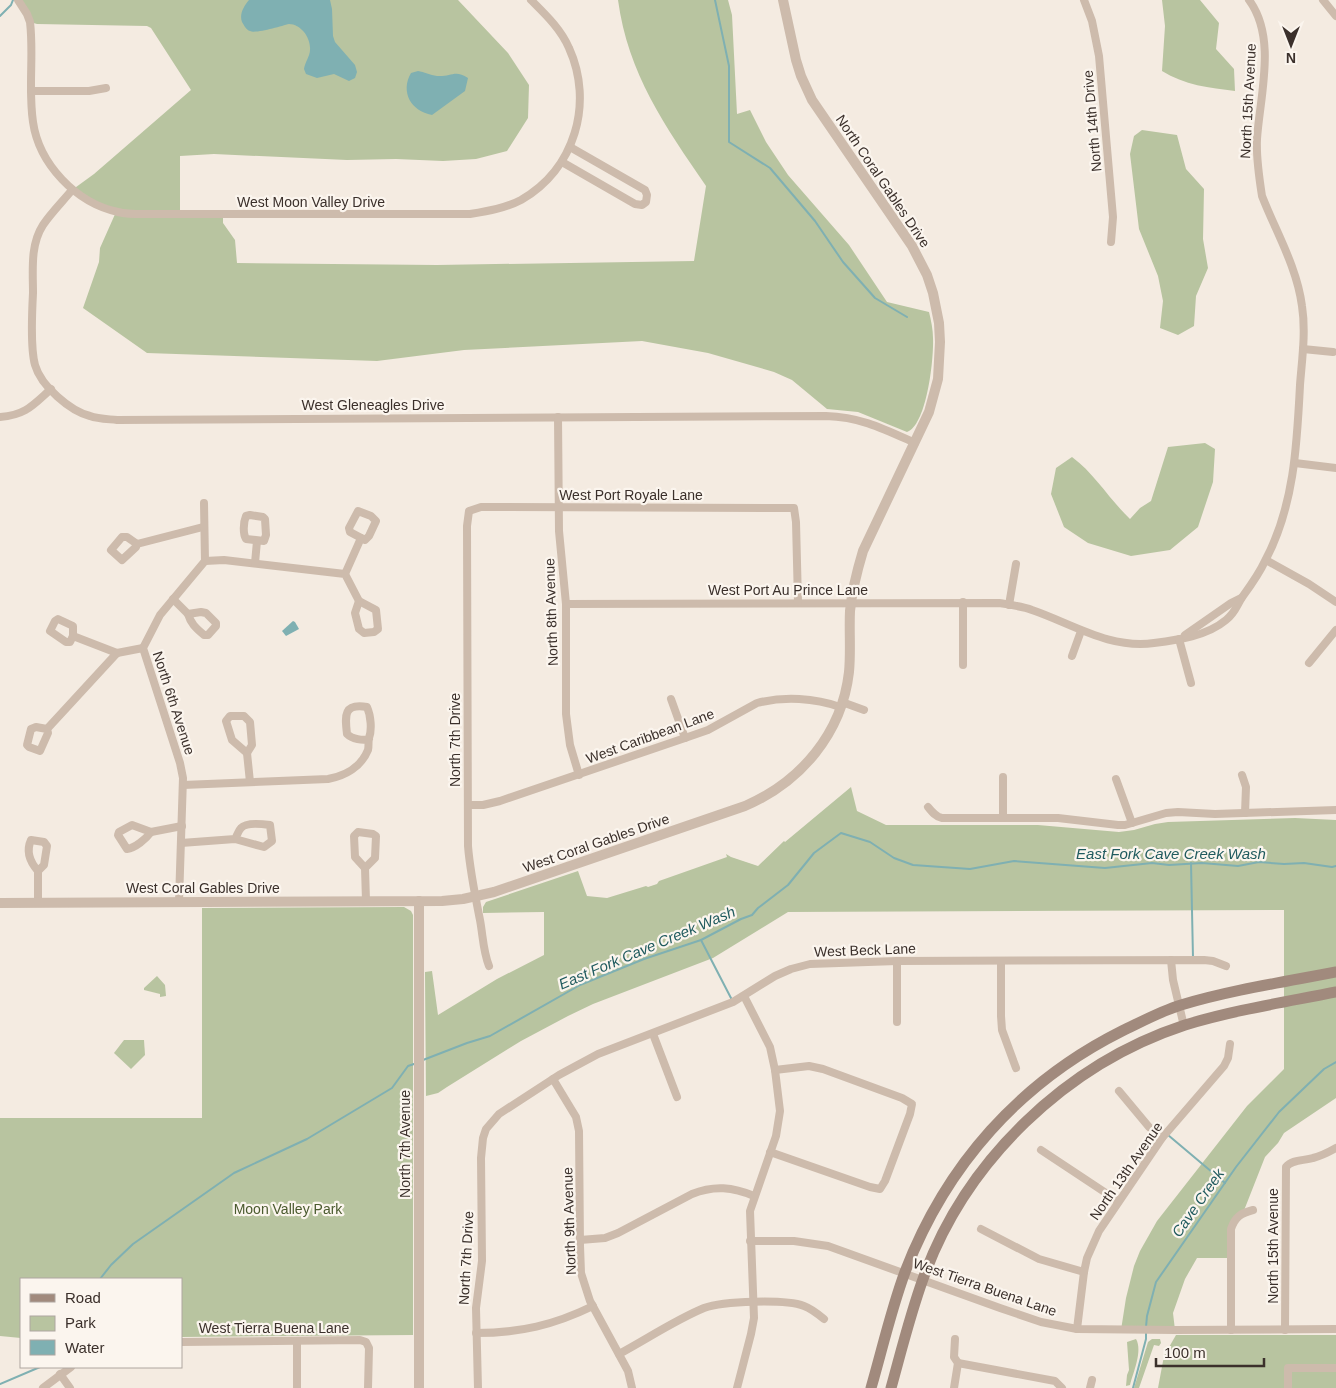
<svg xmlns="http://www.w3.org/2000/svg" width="1336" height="1388" viewBox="0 0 1336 1388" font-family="Arial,sans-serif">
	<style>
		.green { fill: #b8c4a0 }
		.water { fill: #7fb0b2 }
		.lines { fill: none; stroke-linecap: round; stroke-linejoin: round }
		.stream { stroke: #7fb0b2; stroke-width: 2 }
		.minor { stroke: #cdbbac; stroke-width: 8 }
		.tertiary { stroke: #cdbbac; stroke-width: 10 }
		.secondary { stroke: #a18a7d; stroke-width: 11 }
		.labels { text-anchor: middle; stroke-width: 4.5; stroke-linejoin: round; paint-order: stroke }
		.street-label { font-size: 14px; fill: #3b302b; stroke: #fbf5ee }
		.park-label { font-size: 14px; fill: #4a5a2e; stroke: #fbf5ee }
		.water-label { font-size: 15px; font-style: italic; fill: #1f5a5e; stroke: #fbf5ee }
	</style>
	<rect width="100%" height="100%" fill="#f4ebe1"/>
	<g class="green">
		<path d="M18,0H458L508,53L529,85L528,118L507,151L476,159L443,161L396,159L347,160L214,154L180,156V214H223V223L235,240L237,263L437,265L694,261L706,186C665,126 628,74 618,0H728L732,15L737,114L750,110L766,142L788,175L849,245L887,302L929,312C931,320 933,330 933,338C934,358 927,425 907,432L858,412L827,409L792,380L774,372L708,353L642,341L464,350L377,361L147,353L83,308L99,262L100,248L116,212L72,190L94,174L191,90L151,28L147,26L37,24L30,22Z"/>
		<path d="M1162,0H1200L1219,23L1216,49L1234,69L1235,91C1210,88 1184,85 1162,71L1165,26Z"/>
		<path d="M1142,130L1177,135L1186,169L1204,189L1203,239L1208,268L1196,296L1194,326L1178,335L1160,328L1163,301L1158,276L1139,229L1130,154L1134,136Z"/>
		<path d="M1205,443L1215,449L1213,482L1198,527L1170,550L1131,556L1088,543L1064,527L1051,494L1056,468L1072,457C1095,474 1109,499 1130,519L1140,508L1151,501L1168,447Z"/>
		<path d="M851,787L857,811L886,825H1038L1119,832L1134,830L1155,824L1168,822L1295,818L1336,820V1098L1284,1133L1278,1143L1265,1157L1243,1213L1234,1219L1231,1258H1197L1185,1279L1173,1313L1175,1330H1121L1126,1298L1134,1266L1140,1251L1157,1221L1247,1106L1284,1069V910L788,912L713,958L593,1004L568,1016L521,1041L447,1087L438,1093L426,1096L425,972L432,971L438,1015L497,979L544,955V912L483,913V907L486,902L578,871L587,896L607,898L646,886L648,887L657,884L659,881L727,857L726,854L731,857L758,866L784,841L785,842Z"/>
		<path d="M202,908L404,907L411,911L413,915V1335L181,1337V1279H21V1338L0,1336V1118H202Z"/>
		<path d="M157,976L165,985L166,996L160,997V994L144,990V988Z"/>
		<path d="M124,1040H144L145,1055L131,1069L114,1053Z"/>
		<path d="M1176,1335H1336V1388H1158L1164,1356Z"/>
		<path d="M1136,1339C1143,1351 1133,1373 1130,1385L1126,1386L1127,1375L1129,1370L1127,1342Z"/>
		<path d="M1152,1339H1160L1161,1343L1159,1346L1154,1345L1139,1388H1134L1148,1342Z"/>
	</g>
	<g class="water">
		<path d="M249,0H330L332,9L333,36L335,42L355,65L357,72L355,78L349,81L334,74L317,78L306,74L304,69C305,62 310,56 310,50C311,38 301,24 289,24C281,26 256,34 250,31C246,30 244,25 242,22C239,14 244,6 249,0Z"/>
		<path d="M418,71C424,72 430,75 437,76C451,77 455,69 468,78L465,91L432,115C411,111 400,92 411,73Z"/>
		<path d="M293,621L295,622L299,629L286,636L282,631Z"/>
	</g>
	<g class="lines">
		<g class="stream">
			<path d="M715,0L729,66V142L770,168L815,221L843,262L875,298L907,317"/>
			<path d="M0,16L11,5L13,0"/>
			<path d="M1191,863L1193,958"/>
			<path d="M701,940L732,1000"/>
			<path d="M423,1060L467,1043L490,1036L580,985L644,959L701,940L741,919L752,915L758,908L788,885L814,853L841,833L870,842L894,858L913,865L970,869L1014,861L1105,868L1152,863L1169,865L1202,863L1238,866L1259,862L1284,864L1304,863L1332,867L1336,866"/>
			<path d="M1168,1135L1225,1183"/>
			<path d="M100,1279L111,1265L133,1244L234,1173L307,1139L392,1088L408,1066L414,1064"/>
			<path d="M1146,1327L1147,1316L1156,1282L1236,1167L1279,1112L1324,1069L1336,1062"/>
			<path d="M0,1384L40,1367"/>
			<path d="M1133,1388L1146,1339V1332"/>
		</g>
		<g class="minor">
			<path d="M18,0L27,14L30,22C34,55 28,89 33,122C39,164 76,203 118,212C130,215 143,214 156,214H470C488,211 506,208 521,200C575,169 594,103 569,48C561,29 545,14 531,0"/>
			<path d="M1084,0L1092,21L1099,56L1113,217L1111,242"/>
			<path d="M1323,0L1336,16"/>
			<path d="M31,91H89L106,88"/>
			<path d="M562,162L635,204L642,205L646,202L647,195L645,190L570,147"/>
			<path d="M72,190C63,201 51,213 43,225C30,245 33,271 33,293C32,312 30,347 35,365C41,386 70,411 90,416C98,419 108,419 117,420L826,416C861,417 884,429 915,443"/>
			<path d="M1303,349L1333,352"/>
			<path d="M0,417C26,415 33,405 51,389"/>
			<path d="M558,417L559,531L566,604V714L570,745L579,775"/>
			<path d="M1295,463L1336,468"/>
			<path d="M358,511L371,516L376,521L369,536L365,540L350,532L349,528Z"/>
			<path d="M250,515L263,517L265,519L266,535L264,541L246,539C243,534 243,523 246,516Z"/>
			<path d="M137,544L127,537H122L111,550L122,560L136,547L137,544L203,527"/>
			<path d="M1266,560L1309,584L1336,602"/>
			<path d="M205,561L224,560L345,574L359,601"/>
			<path d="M255,563L257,541"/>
			<path d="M345,574L361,538"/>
			<path d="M173,599L188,614"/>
			<path d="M359,601L376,610L378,629L374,632L364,633L359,629L355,613Z"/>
			<path d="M566,604L999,603C1010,605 1022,606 1032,610C1073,624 1109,649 1154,643C1178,640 1207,636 1226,620C1236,612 1236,606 1243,596C1251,585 1259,574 1265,561C1294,507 1297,445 1300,385C1302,359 1306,332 1302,306C1297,267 1276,232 1262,196C1259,177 1256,158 1257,139C1260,95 1277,38 1249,0"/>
			<path d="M1009,605L1016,564"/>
			<path d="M201,612L206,613L216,623V626L208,635H204C196,628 191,624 188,614Z"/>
			<path d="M58,619L73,626V636L70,642H66L50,631L55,621Z"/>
			<path d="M1185,635L1231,603L1241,598"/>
			<path d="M73,636L117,653"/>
			<path d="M1179,639L1191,683"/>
			<path d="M1072,656L1081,631"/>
			<path d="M1309,663L1336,630"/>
			<path d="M963,665V602"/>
			<path d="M671,699L685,738"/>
			<path d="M842,702L864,710"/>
			<path d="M230,716H244L250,722L252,745L247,753L232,740L226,721Z"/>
			<path d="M47,729L36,727L31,729L27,745L29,747L40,751L48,733L47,729L117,653L143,648"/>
			<path d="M247,753L250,782"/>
			<path d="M1242,775L1246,787L1245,813"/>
			<path d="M1116,779L1132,823"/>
			<path d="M183,785L328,779C345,776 361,767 368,750C369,746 368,742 369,738C372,730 371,716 367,707C343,703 345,716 347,734C352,739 363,741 369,739"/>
			<path d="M468,805H483L500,801L685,738L708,730L757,703C784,696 815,698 840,707"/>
			<path d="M928,807C932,812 936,817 942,818H1058L1118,825H1125L1166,813L1178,812L1215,814L1336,810"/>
			<path d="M1003,818V777"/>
			<path d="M132,825L151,832C146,839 135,848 127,849L118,835L119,832Z"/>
			<path d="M151,832L182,826"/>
			<path d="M181,843L235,839L264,847L272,841L270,825C263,824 246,822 241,828C238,831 237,836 235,839"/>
			<path d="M365,868L375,858L376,836L373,834L358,832L354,836L355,857L365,868L366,901"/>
			<path d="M38,871L44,865L47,846L44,842L31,840C26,851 30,862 38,871V902"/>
			<path d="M179,901L183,778L180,763L143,648L160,615L205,561L204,503"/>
			<path d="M1171,960L1173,980L1184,1026"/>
			<path d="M897,961V1022"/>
			<path d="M1001,961V1016L1002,1030L1016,1068"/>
			<path d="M489,966C483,951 483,936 480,920C475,895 470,871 468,846L467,526L469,511L481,507L794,508L796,522L798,602"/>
			<path d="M653,1034L677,1097"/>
			<path d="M553,1079L576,1117L579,1131L580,1246L581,1273L590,1301L628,1371L632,1388"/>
			<path d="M1119,1091L1149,1127L1162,1138"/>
			<path d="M1041,1150L1118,1201"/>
			<path d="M770,1152L870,1187L880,1189L885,1181L910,1114L912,1104L902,1098L823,1069L809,1066L775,1070"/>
			<path d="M981,1229L1039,1259L1084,1272"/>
			<path d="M580,1240L605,1238L618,1233L692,1194C714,1185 733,1187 754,1196"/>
			<path d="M750,1241H794L828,1246L1000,1308L1041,1322L1077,1329L1175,1330L1336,1329"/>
			<path d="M1077,1329L1084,1272L1087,1258L1099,1231L1162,1138L1224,1066L1228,1058L1230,1044"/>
			<path d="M1231,1330V1229C1235,1217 1241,1213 1253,1210"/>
			<path d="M1285,1330L1286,1167C1292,1159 1304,1161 1313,1158C1321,1156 1329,1152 1336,1148"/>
			<path d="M476,1333C520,1333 554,1325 593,1306"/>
			<path d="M297,1341V1388"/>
			<path d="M181,1342L360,1340L366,1342L369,1348L368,1388"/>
			<path d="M619,1354C647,1339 675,1320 704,1308C723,1301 785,1299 804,1306C812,1309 818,1314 824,1319"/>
			<path d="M958,1363L1055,1381L1062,1388"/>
			<path d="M60,1374L70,1388"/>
			<path d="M43,1388L71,1367"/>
			<path d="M478,1388L476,1308L482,1261L481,1158L483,1138L486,1129L499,1114L559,1075L598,1054L733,1002L775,976L791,969L810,964L897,961L1204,960L1213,961L1226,966"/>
			<path d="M737,1388L751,1334L754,1318L750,1211L776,1136L780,1111L775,1070L770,1047L744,996"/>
			<path d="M954,1388L958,1363L954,1357L955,1339"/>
			<path d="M1090,1388L1092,1380"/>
			<path d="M1288,1388V1368H1336"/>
		</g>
		<g class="tertiary">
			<path d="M419,901V1388"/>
			<path d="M0,903L442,901L463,899L494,892L745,806C801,782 842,733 849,672C851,651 849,631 850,611C852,590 857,571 863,551L929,412L938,379L940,342L939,323L933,293L927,275L912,246L812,100L801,76L796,60L783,0"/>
		</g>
		<g class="secondary">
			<path d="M871,1388C882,1350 891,1310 905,1272C946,1165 1020,1082 1122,1031C1141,1022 1161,1011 1181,1005C1231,990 1284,982 1336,972"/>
			<path d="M891,1388C901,1352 910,1315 923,1279C965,1161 1066,1064 1185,1025C1234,1010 1286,1002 1336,992"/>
		</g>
	</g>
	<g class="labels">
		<g class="street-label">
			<text transform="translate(1248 101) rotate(-87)" y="5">North 15th Avenue</text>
			<text transform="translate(1092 121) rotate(-95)" y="5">North 14th Drive</text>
			<text transform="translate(883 181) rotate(56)" y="5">North Coral Gables Drive</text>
			<text x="311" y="207">West Moon Valley Drive</text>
			<text x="373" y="410">West Gleneagles Drive</text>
			<text x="631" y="500">West Port Royale Lane</text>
			<text x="788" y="595">West Port Au Prince Lane</text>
			<text transform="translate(551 612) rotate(-92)" y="5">North 8th Avenue</text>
			<text transform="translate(174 703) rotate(72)" y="5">North 6th Avenue</text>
			<text transform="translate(650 736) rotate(-20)" y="5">West Caribbean Lane</text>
			<text transform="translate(455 740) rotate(-90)" y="5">North 7th Drive</text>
			<text transform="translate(596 843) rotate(-19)" y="5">West Coral Gables Drive</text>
			<text x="203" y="893">West Coral Gables Drive</text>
			<text transform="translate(865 950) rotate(-2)" y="5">West Beck Lane</text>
			<text transform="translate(405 1144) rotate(-90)" y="5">North 7th Avenue</text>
			<text transform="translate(1126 1171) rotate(-55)" y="5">North 13th Avenue</text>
			<text transform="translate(569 1221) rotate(-92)" y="5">North 9th Avenue</text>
			<text transform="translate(1273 1246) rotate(-90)" y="5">North 15th Avenue</text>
			<text transform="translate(466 1258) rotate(-87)" y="5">North 7th Drive</text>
			<text transform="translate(985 1287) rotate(19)" y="5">West Tierra Buena Lane</text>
			<text x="274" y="1333">West Tierra Buena Lane</text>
		</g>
		<g class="park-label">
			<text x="288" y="1214">Moon Valley Park</text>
		</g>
		<g class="water-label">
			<text x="1171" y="859">East Fork Cave Creek Wash</text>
			<text transform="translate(647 948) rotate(-23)" y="5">East Fork Cave Creek Wash</text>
			<text transform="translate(1198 1203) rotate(-55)" y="5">Cave Creek</text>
		</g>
	</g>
	<rect x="20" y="1278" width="162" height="90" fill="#fbf5ee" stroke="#aea6a0"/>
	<rect x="30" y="1294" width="25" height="8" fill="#a18a7d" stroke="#aea6a0"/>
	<text x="65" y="1303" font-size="15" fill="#3b302b">Road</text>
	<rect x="30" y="1316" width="25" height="15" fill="#b8c4a0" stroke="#aea6a0"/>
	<text x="65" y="1328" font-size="15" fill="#3b302b">Park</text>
	<rect x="30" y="1340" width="25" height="15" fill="#7fb0b2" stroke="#aea6a0"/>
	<text x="65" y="1353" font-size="15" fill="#3b302b">Water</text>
	<g transform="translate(1291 45) rotate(180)" stroke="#fbf5ee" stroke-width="4" paint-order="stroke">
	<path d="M0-4L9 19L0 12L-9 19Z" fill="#3b302b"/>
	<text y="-8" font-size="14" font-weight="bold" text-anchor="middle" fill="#3b302b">N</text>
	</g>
	<path d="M1156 1358v8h108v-8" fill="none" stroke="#3b302b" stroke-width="2.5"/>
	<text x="1164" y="1358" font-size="15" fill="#3b302b" stroke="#fbf5ee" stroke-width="4" paint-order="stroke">100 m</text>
</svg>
